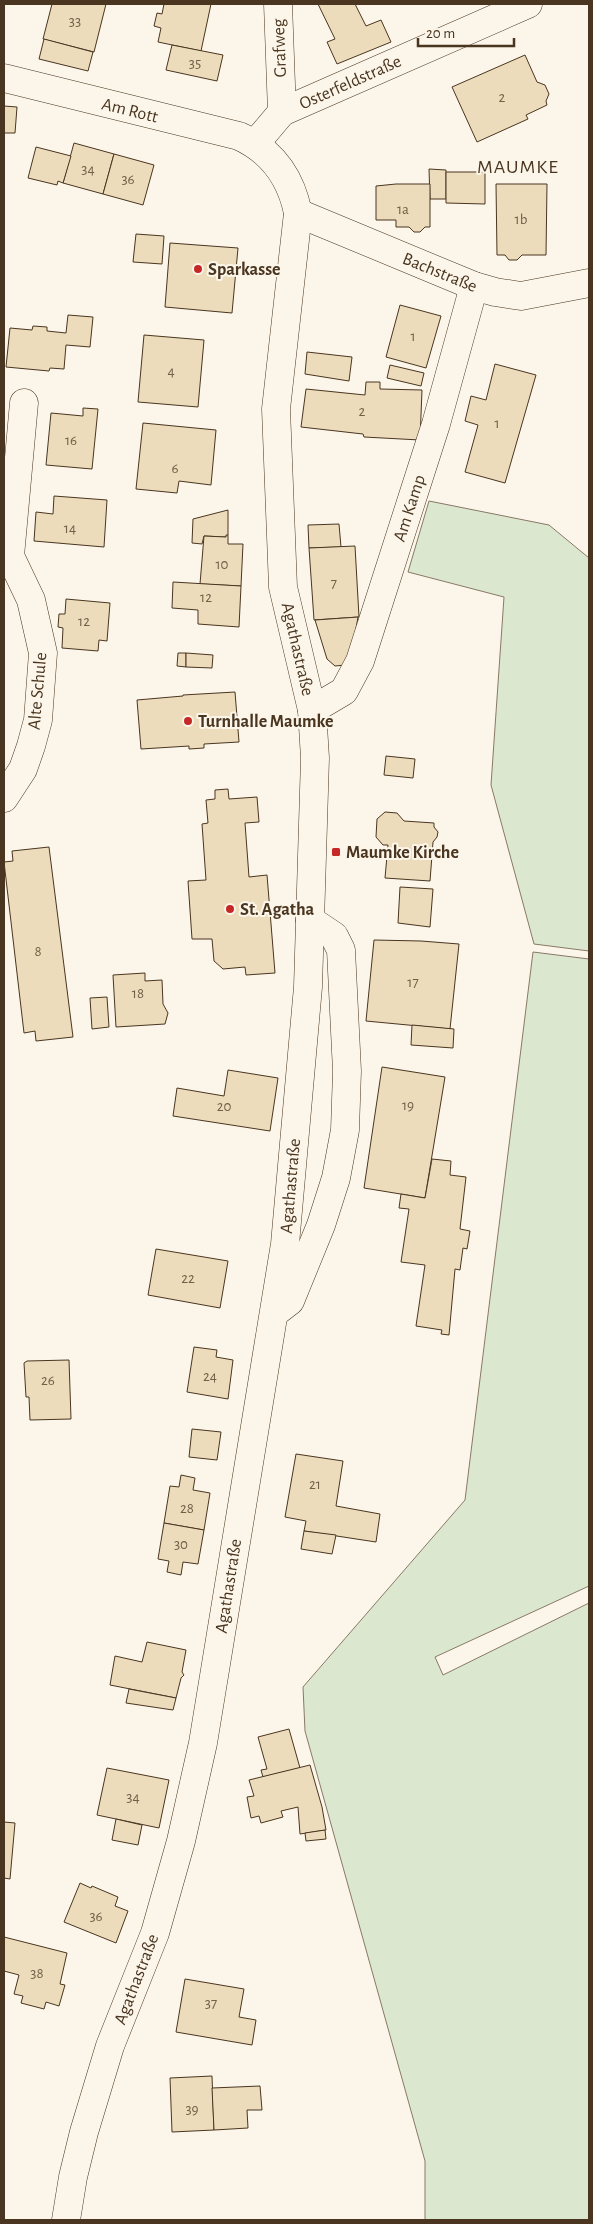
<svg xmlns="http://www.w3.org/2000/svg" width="593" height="2224" viewBox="0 0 593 2224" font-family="'Alegreya Sans',sans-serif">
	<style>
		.green { fill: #dce7d0; stroke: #887966 }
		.building { fill: #ecdcbc; stroke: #4a3520 }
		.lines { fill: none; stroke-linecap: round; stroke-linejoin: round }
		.minor-casing { stroke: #4a3520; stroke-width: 29 }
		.minor { stroke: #fbf6e9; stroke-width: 28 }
		.poi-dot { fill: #c62828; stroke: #fbf6e9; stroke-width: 2 }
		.labels { text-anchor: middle; stroke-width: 4; stroke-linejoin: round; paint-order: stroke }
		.number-label { font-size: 15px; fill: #725f47 }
		.street-label { font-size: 18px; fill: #4a3520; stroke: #fbf6e9 }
		.poi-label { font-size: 18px; font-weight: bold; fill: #4a3520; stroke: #fbf6e9; text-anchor: start }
		.quarter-label { font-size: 20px; letter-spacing: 1px; fill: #4a3520; stroke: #fbf6e9 }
	</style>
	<rect width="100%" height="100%" fill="#fbf6e9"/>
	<g class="green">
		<path d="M429,501L549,525L589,558V951L534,944L491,785L504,597L408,572Z"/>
		<path d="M533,952L589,959V1586L435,1657L443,1675L589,1603V2220H425V2161L305,1731L303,1687L465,1500Z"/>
	</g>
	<g class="building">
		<path d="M52,4H106L94,52L43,39Z"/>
		<path d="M164,4H211L201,51L158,42L161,28L154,26L157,13L162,14Z"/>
		<path d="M318,4H355L366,26L381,20L391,42L337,64L327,42L335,39Z"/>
		<path d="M44,39L93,52L88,71L39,59Z"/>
		<path d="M172,45L223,55L217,81L166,70Z"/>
		<path d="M525,55L537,82L545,85L549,94L546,101L547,105L526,115L528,119L477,142L452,87Z"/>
		<path d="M4,106L17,107L15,133H4Z"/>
		<path d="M74,143L114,154L103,194L63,183Z"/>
		<path d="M36,147L71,156L63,183L58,181L57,185L28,178Z"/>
		<path d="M114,154L154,165L143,205L103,194Z"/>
		<path d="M429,169L446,170V199H430Z"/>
		<path d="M446,172H485V204L446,203Z"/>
		<path d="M396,184H430V227H425L420,232H414L409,227H396V220H376V186Z"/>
		<path d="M496,184H547L546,255H522L517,260H509L505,255H497Z"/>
		<path d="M136,234L164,236L162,264L133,262Z"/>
		<path d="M170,243L238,248L232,313L165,307Z"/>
		<path d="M400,305L441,316L426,368L386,357Z"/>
		<path d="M68,315L93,317L90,347L66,345L64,369L50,368L49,371L6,367L10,328L32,330L33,326L47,327V331L66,333Z"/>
		<path d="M144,335L204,340L198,407L138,402Z"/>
		<path d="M307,352L352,357L349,381L305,374Z"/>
		<path d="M495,364L536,375L505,483L465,472L478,425L465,421L471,396L486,400Z"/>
		<path d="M390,365L424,373L421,386L387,378Z"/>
		<path d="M366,382H380V389L422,390L420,440L364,437L363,434L301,427L306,389L365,395Z"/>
		<path d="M83,408L98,409L92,469L46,465L51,413L83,416Z"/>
		<path d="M143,423L216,430L211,485L179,481L177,493L136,489Z"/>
		<path d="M54,496L107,500L104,547L34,541L36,512L53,514Z"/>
		<path d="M228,510V535L226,537L204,536L202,544L192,543L193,519Z"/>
		<path d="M339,524L341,547L309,548L308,525Z"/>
		<path d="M226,535H228V544H243L241,586L200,584L204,536L226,537Z"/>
		<path d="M355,546L359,617L314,620L309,548Z"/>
		<path d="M173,582L241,586L239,627L198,624V610L172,608Z"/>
		<path d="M66,599L110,603L107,641L99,640L98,651L62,648L63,628L58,627L59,614H65Z"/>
		<path d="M358,617L351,657L345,665L335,666L327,659L315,620Z"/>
		<path d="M178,653H186V667L177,666Z"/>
		<path d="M186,653L213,655L212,668L186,667Z"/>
		<path d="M235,692L239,742L204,744V748L189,749V746L141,749L137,700L183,696V695Z"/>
		<path d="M386,756L415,759L413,778L384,775Z"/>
		<path d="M228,789L229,799L257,797L259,822L245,823L249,877L267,875L275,973L246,975L245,967L223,969L214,961L212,939H192L188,881L206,880L202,824L208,823L206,800L215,799V790Z"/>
		<path d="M385,812L397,813L404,821L434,823V827L438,832L437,837L433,842L430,881L385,878L388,845H383L376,837L377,819Z"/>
		<path d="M49,847L73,1037L36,1041L35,1031L24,1033L4,862L13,861L12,851Z"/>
		<path d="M400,887L433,889L430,927L398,923Z"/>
		<path d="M374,940L421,941L459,944L450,1029L366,1021Z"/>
		<path d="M145,973V981L162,980L163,1004L168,1013L165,1024L116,1027L113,975Z"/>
		<path d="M107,997L109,1027L92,1029L90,998Z"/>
		<path d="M412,1025L454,1029L453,1048L411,1045Z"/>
		<path d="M382,1067L445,1077L425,1198L364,1188Z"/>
		<path d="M228,1070L278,1078L270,1131L173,1116L177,1088L224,1096Z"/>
		<path d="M432,1159L451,1161L450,1175L466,1177L460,1229L470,1231L467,1249L463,1248L460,1270L455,1269L449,1335L441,1334L442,1330L416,1326L425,1265L401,1262L409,1209L399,1208L401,1194L425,1198Z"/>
		<path d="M156,1249L228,1261L220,1308L148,1295Z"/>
		<path d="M194,1347L217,1350L216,1357L233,1360L228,1399L187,1392Z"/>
		<path d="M69,1360L71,1419L30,1420L29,1397H26L24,1363L27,1361Z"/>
		<path d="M192,1429L221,1432L217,1460L189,1457Z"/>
		<path d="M296,1454L343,1461L336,1506L380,1514L376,1542L304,1531L306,1521L285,1517Z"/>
		<path d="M181,1475L195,1478L193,1490L210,1493L204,1530L164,1523L170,1486L179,1487Z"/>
		<path d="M164,1523L204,1530L198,1564L183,1562L181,1575L167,1572L169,1561L158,1559Z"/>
		<path d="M304,1531L336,1535L332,1554L301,1549Z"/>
		<path d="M147,1642L186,1650L182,1672L184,1675L181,1678L176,1698L110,1685L115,1656L142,1662Z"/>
		<path d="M129,1689L176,1698L173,1710L126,1703Z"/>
		<path d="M289,1729L300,1768L263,1777L261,1770L267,1769L258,1737Z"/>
		<path d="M310,1765L322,1807L326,1830L300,1834L298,1807L281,1811L283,1817L261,1823L259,1816L251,1818L247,1797L254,1796L249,1780Z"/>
		<path d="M107,1768L169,1780L159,1828L97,1815Z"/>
		<path d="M116,1819L142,1825L138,1845L112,1840Z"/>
		<path d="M4,1822L15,1823L10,1879L4,1878Z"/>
		<path d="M325,1830L326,1839L306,1841L305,1833Z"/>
		<path d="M80,1883L91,1888L92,1886L118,1897L115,1906L128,1911L116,1943L64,1922Z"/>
		<path d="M4,1937L67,1953L60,1984L65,1985L59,2006L46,2002L44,2009L21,2003L23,1996L14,1994L19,1975L4,1971Z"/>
		<path d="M185,1979L244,1989L239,2017L256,2020L252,2045L176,2032Z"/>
		<path d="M212,2076L214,2130L172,2132L170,2078Z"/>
		<path d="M260,2086L262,2110H247L248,2128L214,2130L212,2088Z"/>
	</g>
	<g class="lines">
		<g class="minor-casing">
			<g id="minor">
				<path d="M4,78L239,136C272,151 291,178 298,213L276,409L283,587L312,710L315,758L308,987L285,1244L203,1743L181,1841L155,1933L110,2046L84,2132L73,2177L66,2220"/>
				<path d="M282,112L528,4"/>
				<path d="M255,144L282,112L278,4"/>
				<path d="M298,213L474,286L495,292L521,296L589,283"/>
				<path d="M312,710L344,691L360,661L436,424L474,286"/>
				<path d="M4,798L23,769L31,746L38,720L43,653L31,600L10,556L24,403"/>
				<path d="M277,1311L290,1301L321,1225L336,1178L345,1130L347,1071L341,950L334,936L310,920"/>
			</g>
		</g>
		<use href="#minor" class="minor"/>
	</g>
	<g class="poi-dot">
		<circle cx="198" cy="269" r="5"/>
		<circle cx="188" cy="721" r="5"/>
		<rect x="331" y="847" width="10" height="10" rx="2.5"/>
		<circle cx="230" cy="909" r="5"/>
	</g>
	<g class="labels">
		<g class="number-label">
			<text x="75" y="26">33</text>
			<text x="195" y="68">35</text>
			<text x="502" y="102">2</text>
			<text x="88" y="174">34</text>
			<text x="128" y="184">36</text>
			<text x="403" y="214">1a</text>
			<text x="521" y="224">1b</text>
			<text x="413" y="341">1</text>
			<text x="171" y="376">4</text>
			<text x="362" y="416">2</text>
			<text x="497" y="428">1</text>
			<text x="71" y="445">16</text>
			<text x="175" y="473">6</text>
			<text x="70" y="533">14</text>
			<text x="222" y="569">10</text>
			<text x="334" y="588">7</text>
			<text x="206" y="602">12</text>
			<text x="84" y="626">12</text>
			<text x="38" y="956">8</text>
			<text x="413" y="987">17</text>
			<text x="138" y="998">18</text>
			<text x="408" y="1110">19</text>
			<text x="224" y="1111">20</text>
			<text x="188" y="1283">22</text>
			<text x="210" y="1381">24</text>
			<text x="48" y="1385">26</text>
			<text x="315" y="1489">21</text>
			<text x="187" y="1513">28</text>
			<text x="181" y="1549">30</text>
			<text x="133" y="1802">34</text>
			<text x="96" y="1921">36</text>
			<text x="37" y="1978">38</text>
			<text x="211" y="2008">37</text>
			<text x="192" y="2114">39</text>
		</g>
		<g class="street-label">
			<text transform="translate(279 48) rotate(-92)" y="6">Grafweg</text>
			<text transform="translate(350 82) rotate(-24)" y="6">Osterfeldstraße</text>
			<text transform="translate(130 110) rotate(14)" y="6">Am Rott</text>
			<text transform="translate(440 272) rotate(22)" y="6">Bachstraße</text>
			<text transform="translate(409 508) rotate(-72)" y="6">Am Kamp</text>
			<text transform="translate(298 649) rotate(77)" y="6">Agathastraße</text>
			<text transform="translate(37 691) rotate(-85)" y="6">Alte Schule</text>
			<text transform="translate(290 1186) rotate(-85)" y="6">Agathastraße</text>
			<text transform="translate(228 1586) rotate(-81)" y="6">Agathastraße</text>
			<text transform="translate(136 1979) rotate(-69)" y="6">Agathastraße</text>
		</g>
		<g class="poi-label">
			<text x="208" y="275">Sparkasse</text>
			<text x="198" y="727">Turnhalle Maumke</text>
			<text x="346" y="858">Maumke Kirche</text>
			<text x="240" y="915">St. Agatha</text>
		</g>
		<g class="quarter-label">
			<text x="518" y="173">MAUMKE</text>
		</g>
	</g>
	<rect width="593" height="2224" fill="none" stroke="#4a3520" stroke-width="10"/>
	<path d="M418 38v8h96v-8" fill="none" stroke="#4a3520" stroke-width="2.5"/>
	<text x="426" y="38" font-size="15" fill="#4a3520" stroke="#fbf6e9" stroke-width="4" paint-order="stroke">20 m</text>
</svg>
